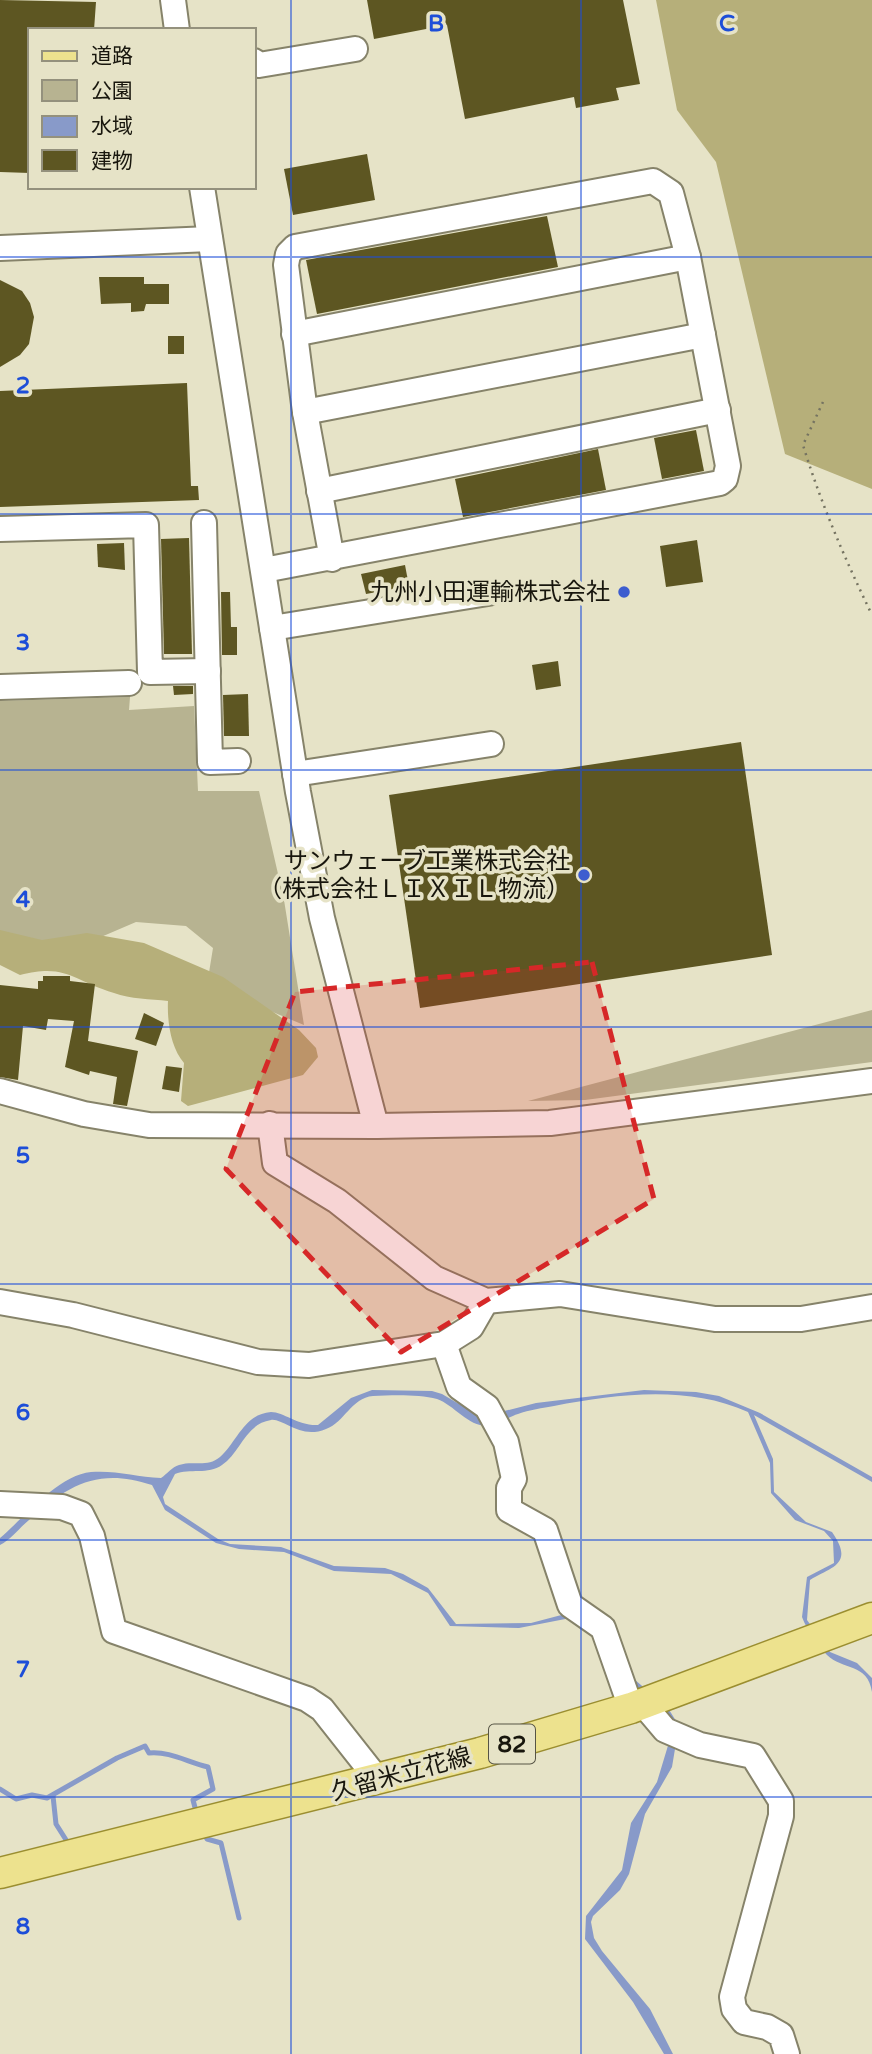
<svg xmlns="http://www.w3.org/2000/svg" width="872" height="2054" viewBox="0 0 872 2054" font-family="'Varela Round','Noto Sans JP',sans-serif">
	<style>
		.green { fill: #b7b391 }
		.forest { fill: #b6af7a }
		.water { fill: #889ac9 }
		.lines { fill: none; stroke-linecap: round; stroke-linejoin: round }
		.stream { stroke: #889ac9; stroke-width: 5 }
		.building { fill: #5d5622 }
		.minor-casing { stroke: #86836a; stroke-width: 28 }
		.major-casing { stroke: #9b8e30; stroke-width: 33 }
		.path { stroke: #757361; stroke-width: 2.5; stroke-dasharray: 2 5; stroke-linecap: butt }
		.minor { stroke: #fff; stroke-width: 24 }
		.major { stroke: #ede28e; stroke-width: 30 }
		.marked { fill: #d62828; fill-opacity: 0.2; stroke: #d62828; stroke-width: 5; stroke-dasharray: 14 9; stroke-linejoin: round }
		.grid { fill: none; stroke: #1d4ed8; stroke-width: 2; stroke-opacity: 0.55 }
		.poi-dot { fill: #3d5dcf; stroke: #e6e3c7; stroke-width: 2.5 }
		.labels { text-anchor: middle; stroke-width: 7; stroke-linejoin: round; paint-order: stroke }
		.shield { fill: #e6e3c7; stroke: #565445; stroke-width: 2 }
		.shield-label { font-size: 23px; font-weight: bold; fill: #18160d }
		.poi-label { font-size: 24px; fill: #18160d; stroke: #e6e3c7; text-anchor: end }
		.street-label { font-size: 24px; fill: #18160d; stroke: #e6e3c7 }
		.grid-label { font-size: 23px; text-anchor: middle; font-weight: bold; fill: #1d4ed8; stroke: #e6e3c7; stroke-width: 7; stroke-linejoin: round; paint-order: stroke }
	</style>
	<rect width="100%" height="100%" fill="#e6e3c7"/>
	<g class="green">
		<path d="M130,697L129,710L194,706L198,791H259L284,900L304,1025L263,1008L206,991L213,948L186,926L136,922L101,937L0,943V701Z"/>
		<path d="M872,1010V1062L585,1100L528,1101Z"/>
	</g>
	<g class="forest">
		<path d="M656,0H872V489L785,454L716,162L677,110Z"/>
		<path d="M0,930L42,940L87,933L144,943L223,977L299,1030L316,1048L318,1057L303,1075L188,1106L181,1101L184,1063C171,1048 167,1022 168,1001C151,999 130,999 114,993C73,981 67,963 20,975L0,965Z"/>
	</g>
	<path class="water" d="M372,1390L432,1391L442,1394L481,1417L536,1403L644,1390L696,1392L719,1396L760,1413L872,1477V1482L754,1415L773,1459L774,1492L806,1522L832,1532C855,1565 831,1567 810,1580L807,1620L830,1652L857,1663L872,1678V1692C868,1663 842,1670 827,1655C817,1645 807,1630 802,1617L807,1577L834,1563L833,1541L824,1531L795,1520L771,1493L770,1463L748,1412C687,1385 618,1394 554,1406C543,1408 529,1410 518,1414C508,1417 499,1425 488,1426C469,1427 454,1405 437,1399C419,1394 391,1395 373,1396C351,1398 345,1422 326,1429C300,1440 283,1418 271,1420C245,1424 241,1452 222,1465C208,1475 190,1468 175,1474L163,1497L165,1504L218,1539L230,1544L281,1547L334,1566L385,1568L403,1574L428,1588L456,1624L531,1623L588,1608L624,1649L628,1674L668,1708L676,1721V1743L672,1767L645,1814L629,1874L620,1890L593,1916L591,1922L594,1938L602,1951L650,2009L673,2054H664L633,2002L585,1939L586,1916L622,1870L631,1823L657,1782L670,1739L635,1694L591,1614L519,1628L450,1626L428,1593L391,1574L334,1571L284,1552L239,1549L216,1543L165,1510L152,1485C98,1467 68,1485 29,1520C19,1528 12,1539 0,1545V1538C24,1518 58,1475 91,1472C115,1470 137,1477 161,1478C167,1474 172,1467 179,1465C193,1460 207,1468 220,1457C237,1442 244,1414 271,1412C284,1412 298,1426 318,1425L351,1398Z"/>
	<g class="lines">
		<g class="stream">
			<path d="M0,1789L16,1799L32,1795L47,1798L117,1758L145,1746L149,1753C170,1751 187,1762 208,1767L213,1789L193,1800L197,1815"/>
			<path d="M53,1796L56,1824L68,1843"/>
			<path d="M202,1831L207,1839L221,1843L239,1918"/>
		</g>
	</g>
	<g class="building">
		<path d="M0,0L96,2L94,30H30V173L0,172Z"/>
		<path d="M367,0H623L640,84L616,88L619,100L576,108L574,97L465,119L447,25L374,39Z"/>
		<path d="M367,154L375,200L293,215L284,169Z"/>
		<path d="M547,216L558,267L317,314L306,260Z"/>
		<path d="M99,277H144V284H169V304H146L144,311L131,312V303L101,304Z"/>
		<path d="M0,280L22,291L30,303L34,317L29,344L20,355L0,367Z"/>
		<rect x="168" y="336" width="16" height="18"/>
		<path d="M187,383L191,486H198L199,500L0,507V391Z"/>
		<path d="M696,430L704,471L662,479L654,438Z"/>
		<path d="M598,449L606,490L463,517L455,479Z"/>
		<path d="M189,538L192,654H164L161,539Z"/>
		<path d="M697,540L703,582L666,587L660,546Z"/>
		<path d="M124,543L125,570L98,567L97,544Z"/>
		<path d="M405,565L409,586L366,594L361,574Z"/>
		<path d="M221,592H230L231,627H237V655H222Z"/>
		<path d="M558,661L561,686L536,690L532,665Z"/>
		<path d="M173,686H193V694L174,695Z"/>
		<path d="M248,694L249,736H224L223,695Z"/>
		<path d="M741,742L772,955L420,1008L389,795Z"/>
		<path d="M43,976H70V981L95,984L88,1041L138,1051L127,1106L113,1104L117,1077L90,1071L89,1075L65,1067L74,1021L48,1019L46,1030L23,1026L18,1080L0,1077V985L38,989V981H43Z"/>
		<path d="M144,1013L164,1023L156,1046L135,1039Z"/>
		<path d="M166,1066L182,1068L179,1092L162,1089Z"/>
	</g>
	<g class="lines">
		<g class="minor-casing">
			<g id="minor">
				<path d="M173,0L177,30"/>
				<path d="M254,61L259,65L355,49"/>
				<path d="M202,187L298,792L322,918L376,1126"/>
				<path d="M0,248L210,239"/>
				<path d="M294,334L688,257"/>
				<path d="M305,412L703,335"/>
				<path d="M319,491L718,410"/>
				<path d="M204,523L210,762L238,761"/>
				<path d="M0,529L146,525L150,672L208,671"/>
				<path d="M264,570L720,483L725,479L728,466L688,257L671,193L653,181L295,247L288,254L286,265L305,412L332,559"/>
				<path d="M272,628L488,593"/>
				<path d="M0,687L129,683"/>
				<path d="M295,774L491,744"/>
				<path d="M0,1091L84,1114L149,1125L376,1126L550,1123L872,1081"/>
				<path d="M270,1124L275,1163L337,1201L434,1278L486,1301L560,1294L715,1319H801L872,1307"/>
				<path d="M0,1302L73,1315L258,1362L309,1365L444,1344L471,1327L486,1301"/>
				<path d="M444,1344L459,1387L487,1407L506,1442L514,1479L509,1488V1510L545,1530L570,1605L603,1628L631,1708"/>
				<path d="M0,1504L62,1507L81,1514L92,1536L114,1631L307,1699L322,1709L378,1780"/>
				<path d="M643,1704L665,1730L700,1745L753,1756L781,1801V1816L732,1997L734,2009L744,2022L767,2027L781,2035L787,2054"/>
			</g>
		</g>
		<g class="major-casing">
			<path id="major" d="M0,1873L480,1753L631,1708L872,1618"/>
		</g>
		<path class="path" d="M823,402L803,445C821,504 845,559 872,615"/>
		<use href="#minor" class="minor"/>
		<use href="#major" class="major"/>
	</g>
	<path class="marked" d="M592,962L654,1199L401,1352L226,1169L295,992Z"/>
	<path class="grid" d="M291,0V2054M581,0V2054M0,257H872M0,514H872M0,770H872M0,1027H872M0,1284H872M0,1540H872M0,1797H872"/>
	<g class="poi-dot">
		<circle cx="624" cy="592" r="7"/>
		<circle cx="584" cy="875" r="7"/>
	</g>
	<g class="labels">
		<rect class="shield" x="489" y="1724.5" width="46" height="39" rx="5"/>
		<g class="shield-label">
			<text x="512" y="1752">82</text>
		</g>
		<g class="poi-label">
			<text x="610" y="600">九州小田運輸株式会社</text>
			<text x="570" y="869">サンウェーブ工業株式会社<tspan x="570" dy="28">（株式会社ＬＩＸＩＬ物流）</tspan></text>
		</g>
		<g class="street-label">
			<text transform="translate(401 1774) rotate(-15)" y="8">久留米立花線</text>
		</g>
	</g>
	<g class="grid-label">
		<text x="436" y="31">B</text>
		<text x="727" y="31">C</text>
		<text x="23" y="393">2</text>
		<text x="23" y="650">3</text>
		<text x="23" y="907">4</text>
		<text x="23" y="1163">5</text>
		<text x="23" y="1420">6</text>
		<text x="23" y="1677">7</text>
		<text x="23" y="1934">8</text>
	</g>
	<rect x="28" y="28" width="228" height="161" fill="#e6e3c7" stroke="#94917d" stroke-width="2"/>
	<rect x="42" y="51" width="35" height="10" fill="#ede28e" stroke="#94917d" stroke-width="2"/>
	<text x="91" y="63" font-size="21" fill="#18160d">道路</text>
	<rect x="42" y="80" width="35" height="21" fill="#b7b391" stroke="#94917d" stroke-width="2"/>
	<text x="91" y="98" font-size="21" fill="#18160d">公園</text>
	<rect x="42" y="116" width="35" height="21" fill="#889ac9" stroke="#94917d" stroke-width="2"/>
	<text x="91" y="133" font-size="21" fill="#18160d">水域</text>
	<rect x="42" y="150" width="35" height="21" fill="#5d5622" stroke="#94917d" stroke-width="2"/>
	<text x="91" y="168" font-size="21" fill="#18160d">建物</text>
</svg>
